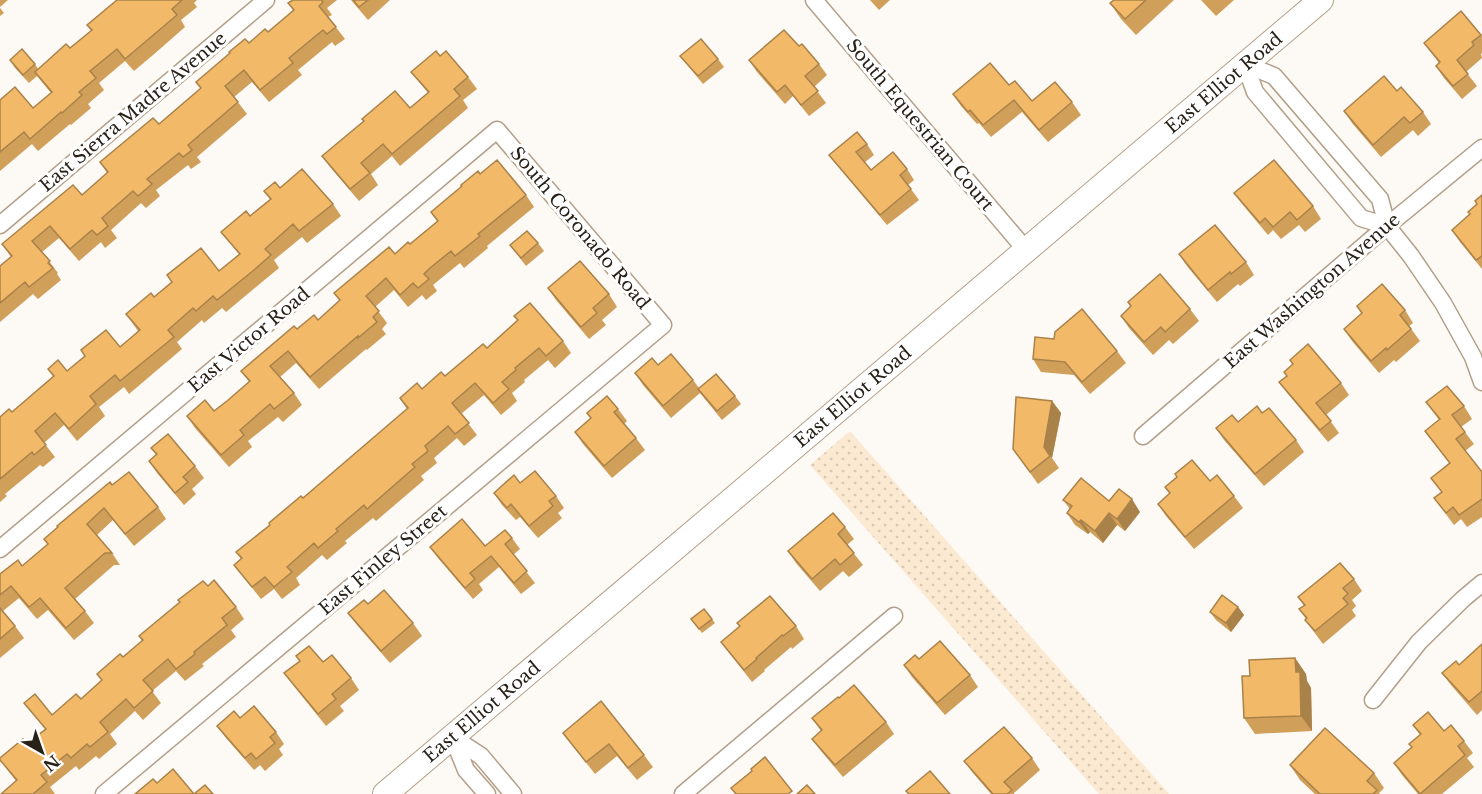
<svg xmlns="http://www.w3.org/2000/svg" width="1482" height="794" viewBox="0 0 1482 794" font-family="'Libre Baskerville',serif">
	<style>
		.grass { fill: url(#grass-dots) }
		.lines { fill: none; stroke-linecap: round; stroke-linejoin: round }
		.minor-casing { stroke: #b29f88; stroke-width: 19 }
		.secondary-casing { stroke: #b29f88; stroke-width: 26 }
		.minor { stroke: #fff; stroke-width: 16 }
		.secondary { stroke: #fff; stroke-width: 24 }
		.wall { fill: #d09f5a }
		.shaded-wall { fill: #a9824a }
		.building { fill: #f2b969; stroke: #a9824a; stroke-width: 1.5 }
		.labels { text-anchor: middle; stroke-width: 6; stroke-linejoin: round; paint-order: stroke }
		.street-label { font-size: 18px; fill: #282118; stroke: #fff }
	</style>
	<defs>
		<pattern id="grass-dots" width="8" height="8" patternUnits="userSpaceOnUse" patternTransform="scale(1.5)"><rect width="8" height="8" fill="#fbe9d1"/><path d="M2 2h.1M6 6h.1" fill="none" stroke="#d7c8b3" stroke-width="1.8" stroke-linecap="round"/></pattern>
	</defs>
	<rect width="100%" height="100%" fill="#fdf9f4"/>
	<path class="grass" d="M850,431L1169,794H1099L810,465Z"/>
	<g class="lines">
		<g class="minor-casing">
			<g id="minor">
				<path d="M814,0L1026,250"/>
				<path d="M1245,64L1274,76L1380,199L1387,226L1411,256L1443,303L1473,357L1482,382"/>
				<path d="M1245,64L1255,92L1361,218L1387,226"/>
				<path d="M0,225L266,0"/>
				<path d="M1143,436L1387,226L1482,148"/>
				<path d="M0,549L497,130L663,325L104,794"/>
				<path d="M1373,700L1419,642L1463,599L1482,583"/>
				<path d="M452,737L481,756L513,794"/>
				<path d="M453,738L466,770L487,794"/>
				<path d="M683,794L894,616"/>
			</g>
		</g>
		<g class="secondary-casing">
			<path id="secondary" d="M385,794L1321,0"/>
		</g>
		<use href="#minor" class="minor"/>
		<use href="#secondary" class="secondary"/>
	</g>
	<g class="wall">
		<path d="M0,0H8L0,7Z"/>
		<path d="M117,0H197L194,3L197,7L181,20L185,27L153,55L134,71L125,61L99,83L104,90L88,104L91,108L71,125L70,124L38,151L32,144L0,171V100L33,108L51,93L37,76L29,83L15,68L10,60L35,64L38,69L70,48L91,31L87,25Z"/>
		<path d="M293,0H337L327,8L332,15L328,17L345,39L335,46L332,42L298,70L302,75L269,102L252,82L234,97L247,114L197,157L201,162L191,169L188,165L156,190L160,196L146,208L141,203L111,230L117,238L105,248L101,242L79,261L59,238L42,252L58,273L57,274L61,280L38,299L33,294L0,322V266L11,257L2,244L82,195L107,173L100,162L159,124L201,88L196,82L249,43L268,32L293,10L288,3Z"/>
		<path d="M351,0H390L368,20Z"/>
		<path d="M870,0H890L879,10Z"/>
		<path d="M1114,0H1174L1136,35L1121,19L1110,3Z"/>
		<path d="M1201,0H1234L1216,16Z"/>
		<path d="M0,8L4,13L0,16Z"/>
		<path d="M1461,11L1482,36V53L1481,54L1482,58L1466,72L1477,86L1462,99L1444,78L1436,66L1439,63L1424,43Z"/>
		<path d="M440,56L468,77L477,89L463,100L468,108L400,166L392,156L371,174L378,185L359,201L331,168L322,156L364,121L410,108L428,93L411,72Z"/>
		<path d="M680,56L718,59L724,67L703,84Z"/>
		<path d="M749,60L819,64L827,75L814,87L826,103L809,116L793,96L785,104L757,72Z"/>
		<path d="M1009,85L1032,101L1072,102L1081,115L1048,142L1022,112L991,137L979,123L977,124L961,106L953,94Z"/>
		<path d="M1397,91L1423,112L1431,124L1418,136L1413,130L1381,157L1352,123L1344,111Z"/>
		<path d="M867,144L874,155L865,162L871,170L907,169L914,180L908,185L919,200L887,225L837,165L829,155Z"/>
		<path d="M480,174L526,195L534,207L487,246L488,248L464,268L460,263L439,280L433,285L437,291L426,300L422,295L408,307L394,290L375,307L387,323L382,329L386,334L367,350L366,349L319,389L296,363L280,377L294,393L302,405L283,422L278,417L248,441L252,447L229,467L195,428L187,416L214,411L227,401L249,382L241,371L297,329L318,320L340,301L334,293L410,244L437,221L431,212Z"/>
		<path d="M280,188L333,204L341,216L307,243L302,237L274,260L279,268L262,282L226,312L222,308L204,323L202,320L177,342L182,349L129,394L124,387L99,407L105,416L77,441L64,425L44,443L55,457L43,467L40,465L5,494L7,496L0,502V417L12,412L53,376L48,369L67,371L85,356L81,350L120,347L138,331L126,314L154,297L172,282L167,275L219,271L239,254L221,232L250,216L270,199L264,191Z"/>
		<path d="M1234,193L1313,206L1321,219L1305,232L1299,225L1281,239L1273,230L1268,235L1243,205Z"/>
		<path d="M1482,195V269L1460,242L1452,230L1470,215Z"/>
		<path d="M538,243L544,251L526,266L510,245Z"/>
		<path d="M1179,254L1246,262L1254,275L1240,286L1238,284L1217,302L1187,266Z"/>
		<path d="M548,288L609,294L617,307L602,320L606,325L589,339L556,300Z"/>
		<path d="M1128,302L1190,309L1199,321L1173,344L1169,340L1153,355L1129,328L1121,316L1131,307Z"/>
		<path d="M1357,306L1405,310L1413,323L1409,326L1420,341L1396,362L1394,360L1379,373L1352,341L1344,329L1362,314Z"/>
		<path d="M514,316L563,341L571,353L555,368L548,360L524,380L525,382L512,393L517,401L501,415L484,395L461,414L477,435L464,446L457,438L434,458L437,463L421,476L424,480L376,521L373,518L345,541L347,543L327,560L322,555L296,578L300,585L282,599L274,589L261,599L234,565L241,559L236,552L303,498L407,409L400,398L422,389L445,376L487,348L518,321Z"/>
		<path d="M1117,351L1126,363L1090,394L1074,375L1041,372L1033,359Z"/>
		<path d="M658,365L693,380L699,388L735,396L741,404L722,420L700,393L671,418L643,385L635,373Z"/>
		<path d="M1279,382L1341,383L1349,395L1326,415L1339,433L1328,442L1288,394Z"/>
		<path d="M1052,401L1061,413L1052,458L1059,468L1038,484L1013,449Z"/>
		<path d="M1426,402L1464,406L1472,419L1461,427L1474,444L1465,451L1482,472V517L1467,527L1461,519L1454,525L1434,498L1442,492L1431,478L1449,463L1425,431L1439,420Z"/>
		<path d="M618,409L627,421L624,424L636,438L645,450L612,478L583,444L575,432L591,418L587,413Z"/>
		<path d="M1262,413L1296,440L1304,452L1264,486L1224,440L1216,428L1238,422Z"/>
		<path d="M151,448L195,466L204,478L192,489L196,494L184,505L157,473L149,461L156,455Z"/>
		<path d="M1210,481L1234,496L1243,508L1194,549L1166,516L1158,504L1170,494L1165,487Z"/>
		<path d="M520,483L556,496L564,508L558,513L562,518L538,538L520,517L516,520L502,505L494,493Z"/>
		<path d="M112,485L158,507L166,519L134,546L113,520L97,535L112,553L120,565H114L75,599L85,611L94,623L74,640L48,610L37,619L19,598L3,611L15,626L24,638L0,658V574L22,566L48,545L44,539Z"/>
		<path d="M1063,500L1109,501L1140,512L1125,531L1117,525L1103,543L1090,532L1088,534L1075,525L1067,513L1070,509Z"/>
		<path d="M845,527L854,539L847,545L863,565L849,577L843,571L820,591L796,563L788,551Z"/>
		<path d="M512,538L520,549L513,555L535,583L521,594L499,567L479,584L483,590L473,599L438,558L430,547L485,546Z"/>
		<path d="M1354,579L1362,591L1352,600L1356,606L1352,610L1356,616L1323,644L1305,620L1306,619L1299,609L1304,606L1298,597Z"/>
		<path d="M208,586L236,607L244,619L231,630L236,637L202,664L204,666L185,681L176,671L152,691L161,703L143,720L135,711L110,734L117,744L99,759L96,756L79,770L76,766L50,787L55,794H1L16,781L0,760L27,743L45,729L24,703L52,715L81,699L102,680L97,674L123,657L142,641L139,636Z"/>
		<path d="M368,604L413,623L422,636L390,663L357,625L348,613Z"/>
		<path d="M1238,607L1244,615L1231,632L1216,620L1210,612Z"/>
		<path d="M704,609L715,623L702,633L691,619Z"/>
		<path d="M796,626L804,639L792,649L791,647L764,670L765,671L752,682L730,654L721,642Z"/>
		<path d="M1482,644V710L1477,715L1451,685L1442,673L1459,665Z"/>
		<path d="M1295,658L1306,674L1307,681L1311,688L1312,731L1255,734L1244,718L1250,676Z"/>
		<path d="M919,659L970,675L978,687L945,715L912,677L904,665Z"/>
		<path d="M323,662L351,678L359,690L340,706L344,711L326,726L293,685L284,673Z"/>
		<path d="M839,698L886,722L894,734L843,777L821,751L812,739L821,731L812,718Z"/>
		<path d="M601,701L644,755L653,767L637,780L617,756L595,774L563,733Z"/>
		<path d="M240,718L276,732L284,744L279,749L283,755L265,771L260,765L254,770L226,738L217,726Z"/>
		<path d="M1413,725L1444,731L1464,741L1473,753L1467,758L1474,767L1442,794H1418L1402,775L1394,763L1412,747L1420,735Z"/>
		<path d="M1032,758L1040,770L1014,793V794H991L973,773L964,761Z"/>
		<path d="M1290,765L1374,773L1384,788L1379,793L1380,794H1315L1300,780Z"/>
	</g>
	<g class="shaded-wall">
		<path d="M1052,401L1061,413L1052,458L1044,447Z"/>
		<path d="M1132,499L1140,512L1125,531L1117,519Z"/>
		<path d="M1109,513L1117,525L1103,543L1095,531Z"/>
		<path d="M1081,520L1090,532L1088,534L1079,522Z"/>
		<path d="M1238,607L1244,615L1231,632L1226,623Z"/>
		<path d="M1295,658L1306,674L1307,681L1311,688L1312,731L1301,716L1296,672Z"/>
	</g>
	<g class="building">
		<path d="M117,0H182L172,9L177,15L125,59L117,49L90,71L96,78L79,92L82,95L62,113L61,112L30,139L24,132L0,152V100L15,87L33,108L52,92L35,72L66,44L70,48L92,30L87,25Z"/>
		<path d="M293,0H321L323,2L319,6L336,27L327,34L323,30L289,58L293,63L260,90L244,70L225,86L238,102L188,145L192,150L183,157L179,153L147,179L152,184L138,196L133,191L102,218L108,226L97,235L92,230L70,249L50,226L32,241L50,261L48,263L53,268L29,287L25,282L0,303V266L12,256L2,244L73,185L82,195L108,172L100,162L153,118L159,124L201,88L196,82L230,53L229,52L245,39L249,43L265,29L268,32L294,10L288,3Z"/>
		<path d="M353,0H368L359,7Z"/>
		<path d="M1114,0H1146L1125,19L1110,3Z"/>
		<path d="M1461,11L1481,35L1472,42L1474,45L1457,60L1468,74L1453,86L1436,66L1440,62L1424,43Z"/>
		<path d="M784,30L799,46L802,44L819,64L805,76L818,91L801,105L785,85L777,92L749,60Z"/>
		<path d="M701,39L718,59L698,76L680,56Z"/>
		<path d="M22,49L35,64L23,75L10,60Z"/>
		<path d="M436,51L440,56L446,51L468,77L454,89L460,96L392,154L383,144L361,163L370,173L350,189L322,156L364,121L362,119L395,91L410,108L429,92L411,72Z"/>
		<path d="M990,63L1009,85L1015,81L1032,101L1055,82L1072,102L1039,130L1014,100L983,125L970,110L968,112L953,94Z"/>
		<path d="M1384,76L1397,91L1401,87L1423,112L1410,123L1404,117L1373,145L1344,111Z"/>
		<path d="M857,132L867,144L856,152L871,170L893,152L907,169L900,175L911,189L880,215L829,155Z"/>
		<path d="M497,160L526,195L478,234L480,236L455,256L451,251L430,268L424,274L429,279L418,288L413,283L400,295L386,278L366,296L379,311L373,317L377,322L358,338V336L310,377L288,351L270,366L294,393L274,409L270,404L240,430L244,435L221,455L187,416L205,400L214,411L227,401L250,381L241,371L294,326L297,329L314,315L318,320L340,300L334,293L389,247L395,254L408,242L410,244L438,221L431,212L462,186L461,185L478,171L480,174Z"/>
		<path d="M1274,160L1313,206L1297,220L1290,212L1273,227L1265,218L1260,223L1234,193Z"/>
		<path d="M302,169L333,204L299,231L293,224L265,249L271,255L254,270L217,300L213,296L196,311L193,308L168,330L174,337L120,381L115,375L90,396L96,404L69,429L55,413L35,431L46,445L34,455L32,452L0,479V417L9,409L12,412L54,376L48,369L58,360L67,371L85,356L81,350L106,330L120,347L140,330L126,314L151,293L154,297L172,282L167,275L201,248L219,271L240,254L221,232L246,211L250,216L271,199L264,191L275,182L280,188Z"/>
		<path d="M1482,195V256L1476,260L1452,230L1470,214L1468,212L1477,204L1475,201Z"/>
		<path d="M1215,225L1246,262L1231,274L1230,272L1208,290L1179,254Z"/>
		<path d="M527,231L538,243L521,258L510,245Z"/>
		<path d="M580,261L609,294L593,308L597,313L581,327L548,288Z"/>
		<path d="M1160,274L1190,309L1165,332L1161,327L1144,342L1121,316L1131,306L1128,302Z"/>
		<path d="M1382,284L1405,310L1400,315L1411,329L1387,350L1386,348L1371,361L1344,329L1362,313L1357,306Z"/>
		<path d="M530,303L563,341L546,356L539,348L515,368L516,370L502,382L509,389L493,403L475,383L452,403L469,423L455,434L448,426L425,446L428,451L412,464L415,467L367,509L364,505L336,529L338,531L318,548L314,543L287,567L292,572L274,587L265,577L252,587L234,565L242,558L236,552L270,525L269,523L301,496L303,498L408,408L400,398L417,383L422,389L441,372L445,376L483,344L487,348L518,320L514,316Z"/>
		<path d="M1082,309L1117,351L1082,382L1065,362L1033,359L1035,337L1054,339L1055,332Z"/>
		<path d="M1308,344L1341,383L1316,403L1331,421L1320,430L1279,382L1287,376L1284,372L1293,364L1290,360Z"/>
		<path d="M671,354L693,380L663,406L635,373L652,358L658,365Z"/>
		<path d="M716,374L735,396L717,411L698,389Z"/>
		<path d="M1447,386L1464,406L1452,415L1465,432L1456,439L1482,472V499L1459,515L1453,507L1446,513L1434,498L1442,492L1431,478L1450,463L1425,431L1440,419L1426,402Z"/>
		<path d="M607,396L618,409L614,412L636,438L604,466L575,432L591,418L587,413Z"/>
		<path d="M1016,397L1052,401L1044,447L1050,456L1030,472L1013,449Z"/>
		<path d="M1257,406L1262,413L1269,408L1296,440L1255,474L1216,428L1232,415L1238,422Z"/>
		<path d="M168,434L195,466L183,477L188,482L175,493L149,461L157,454L151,448Z"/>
		<path d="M1192,460L1210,481L1217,475L1234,496L1185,537L1158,504L1170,493L1165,487L1177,477L1175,474Z"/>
		<path d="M535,471L556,496L549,501L553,506L529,526L511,504L507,508L494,493L514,475L520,483Z"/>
		<path d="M129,472L158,507L125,534L104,508L87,524L112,553H105L65,588L85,611L66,628L40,598L29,607L11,586L0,595V574L18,560L22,566L48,544L44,539L58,527L57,526L110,482L112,485Z"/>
		<path d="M1081,478L1109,501L1119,489L1132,499L1117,519L1109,513L1095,531L1081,520L1079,522L1067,513L1072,506L1063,500Z"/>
		<path d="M833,513L845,527L838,534L854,553L840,565L835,559L812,579L788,551Z"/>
		<path d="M462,519L485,546L505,530L512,538L505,544L527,571L514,583L491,556L470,573L475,579L465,588L430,547Z"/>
		<path d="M1340,563L1354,579L1343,588L1348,594L1343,598L1348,604L1315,631L1305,620L1307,618L1299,609L1305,605L1298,597Z"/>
		<path d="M214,580L236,607L222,618L227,625L194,652L195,654L176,669L168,659L143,680L153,691L134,708L126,699L100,722L108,732L90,747L87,744L71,758L67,754L41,775L47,782L33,794H1L17,780L0,760V758L23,739L27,743L46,729L24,703L35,694L52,715L76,694L81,699L102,680L97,674L120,654L123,657L143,640L139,636L180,602L178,600L203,581L208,586Z"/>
		<path d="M384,590L413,623L381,651L348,613L364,600L368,604Z"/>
		<path d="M1222,595L1238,607L1226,623L1210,612Z"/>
		<path d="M770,596L796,626L783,636L782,635L756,658L757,659L744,670L721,642L740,626L737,623Z"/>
		<path d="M0,608L15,626L0,639Z"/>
		<path d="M704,609L712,619L699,629L691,619Z"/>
		<path d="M940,641L970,675L937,703L904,665L915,655L919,659Z"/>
		<path d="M1482,644V691L1469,702L1442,673L1456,661L1459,665Z"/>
		<path d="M309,646L323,662L332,655L351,678L332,694L336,699L318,714L284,673L300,661L296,656Z"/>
		<path d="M1295,658L1296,672H1300L1301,716L1244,718L1242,676H1250L1249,660Z"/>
		<path d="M854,685L886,722L835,765L812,739L822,730L812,718L838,697L839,698Z"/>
		<path d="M601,701L644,755L628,768L609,744L586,762L563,733Z"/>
		<path d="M254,706L276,732L270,737L275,743L256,759L251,753L245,758L217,726L234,711L240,718Z"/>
		<path d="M1428,712L1444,731L1451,725L1464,741L1458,746L1465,755L1420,794L1394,763L1412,747L1409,744L1421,734L1413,725Z"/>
		<path d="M1004,727L1032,758L1004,782L1012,790L1007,794H993L964,761Z"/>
		<path d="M1325,728L1374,773L1367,781L1377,790L1373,794H1320L1290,765Z"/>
		<path d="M765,757L792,791L788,794H736L731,788L752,771L751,769Z"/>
		<path d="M173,769L194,794H135L153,779L157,783Z"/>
		<path d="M930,771L950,794H909L906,791Z"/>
		<path d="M205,785L213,794H194Z"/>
		<path d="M807,785L815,794H797Z"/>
	</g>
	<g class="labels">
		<g class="street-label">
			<text transform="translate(1224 83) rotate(-40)" y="6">East Elliot Road</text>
			<text transform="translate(133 112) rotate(-40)" y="6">East Sierra Madre Avenue</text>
			<text transform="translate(920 125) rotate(50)" y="6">South Equestrian Court</text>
			<text transform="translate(580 228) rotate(50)" y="6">South Coronado Road</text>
			<text transform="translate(1312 291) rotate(-41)" y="6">East Washington Avenue</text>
			<text transform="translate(249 340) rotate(-40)" y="6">East Victor Road</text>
			<text transform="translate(853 397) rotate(-40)" y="6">East Elliot Road</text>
			<text transform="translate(383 560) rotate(-40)" y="6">East Finley Street</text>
			<text transform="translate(482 712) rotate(-40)" y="6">East Elliot Road</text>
		</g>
	</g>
	<g transform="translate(42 752) rotate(140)" stroke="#ffffff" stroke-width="4.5" paint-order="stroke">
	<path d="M0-4.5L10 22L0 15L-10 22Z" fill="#282118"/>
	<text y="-9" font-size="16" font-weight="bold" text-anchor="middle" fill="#282118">N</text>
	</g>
</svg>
